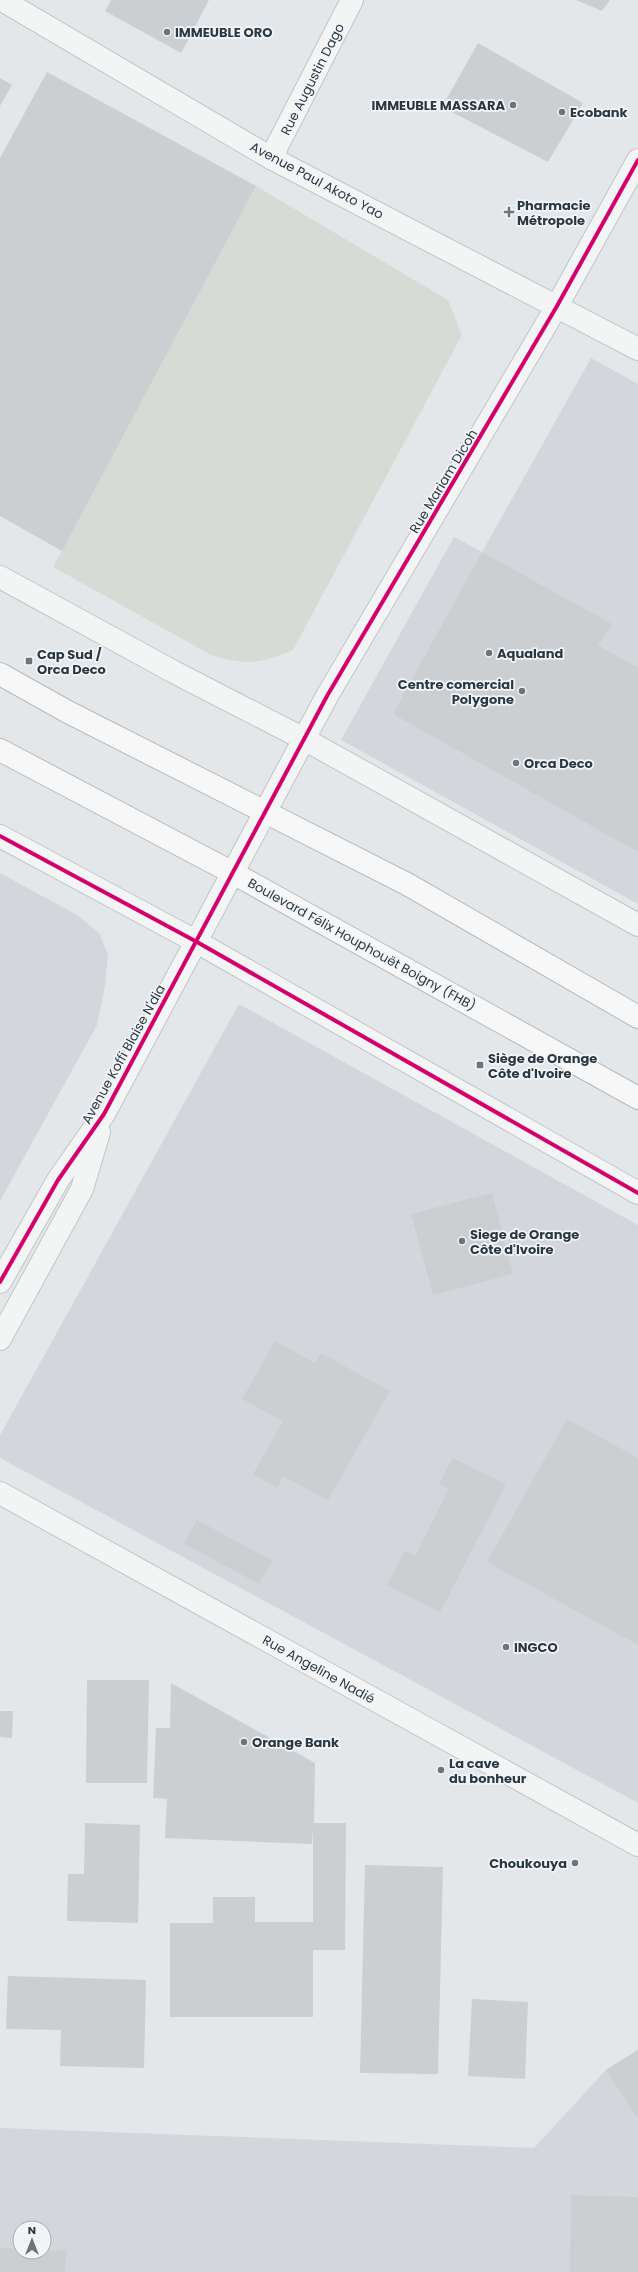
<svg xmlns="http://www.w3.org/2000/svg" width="638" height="2272" viewBox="0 0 638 2272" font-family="Poppins,sans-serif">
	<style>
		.built { fill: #d3d7db; fill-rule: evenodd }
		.green { fill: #d6dcd5 }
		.building { fill: #cccfd1 }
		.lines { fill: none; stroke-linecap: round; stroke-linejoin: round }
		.minor-casing { stroke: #c2c5c7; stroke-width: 24 }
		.highway-casing { stroke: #b6babc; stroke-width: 24 }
		.minor { stroke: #f3f5f5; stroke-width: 22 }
		.highway { stroke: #f7f7f7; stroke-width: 22 }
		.cycleway-casing { stroke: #f2f5f7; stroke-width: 6 }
		.cycleway { stroke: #d6006c; stroke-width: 4 }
		.poi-dot { fill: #6c757c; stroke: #f2f5f7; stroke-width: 1.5 }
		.labels { text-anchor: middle; stroke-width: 3.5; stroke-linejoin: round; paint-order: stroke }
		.poi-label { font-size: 13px; font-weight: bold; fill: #2c3841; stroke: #f2f5f7; text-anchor: start }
		.street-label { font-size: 13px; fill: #2c3841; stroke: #f2f5f7 }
	</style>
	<rect width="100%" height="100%" fill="#e4e7e9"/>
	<g class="built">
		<path d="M591,358L638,384V904L341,740L454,537L482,552Z"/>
		<path d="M0,873L77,915L99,933L108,954L105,986L97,1025L0,1201Z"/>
		<path d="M239,1004L638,1225V1803L0,1458V1435Z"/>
		<path d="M638,2050V2272H0V2128L534,2148L606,2070ZM20,2228H44V2252H20Z"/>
	</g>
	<path class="green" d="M256,186L448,300L462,335L293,650C260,664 247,665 213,656L53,567Z"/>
	<g class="building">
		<path d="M111,0H209L181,53L105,11Z"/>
		<path d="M576,0H610L602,11Z"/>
		<path d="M478,43L583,103L548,162L442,107Z"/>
		<path d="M47,72L256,186L62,551L0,516V158Z"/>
		<path d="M0,78L12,85L0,106Z"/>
		<path d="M482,552L612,624L598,645L638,668V852L393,714Z"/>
		<path d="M492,1193L513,1274L433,1295L411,1214Z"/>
		<path d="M275,1341L315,1363L321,1353L390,1391L328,1500L283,1476L277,1488L253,1474L283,1421L242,1399Z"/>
		<path d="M567,1419L638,1458V1645L487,1562Z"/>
		<path d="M453,1458L506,1484L440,1612L387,1585L405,1551L415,1556L449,1489L439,1484Z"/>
		<path d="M197,1520L273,1561L259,1584L184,1544Z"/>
		<path d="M87,1680H149L147,1783H86Z"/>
		<path d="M171,1683L315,1763L314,1823H346L345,1950H313V2017H170V1923H213V1897H255V1922H313V1830L312,1844L165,1838L167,1799L153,1798L156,1728H170Z"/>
		<path d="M0,1711H13L12,1738L0,1737Z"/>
		<path d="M85,1823L140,1825L138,1923L67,1921L68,1874H84Z"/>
		<path d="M365,1865L443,1867L438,2074L360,2073Z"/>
		<path d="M8,1976L146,1980L144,2068L60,2066L61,2030L6,2029Z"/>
		<path d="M472,1999L528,2002L525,2079L468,2076Z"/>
		<path d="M638,2050V2119L606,2070Z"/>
		<path d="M571,2195L638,2197V2272H570Z"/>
		<path d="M0,2248L20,2249V2252L66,2250L65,2272H0Z"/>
	</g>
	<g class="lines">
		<g class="minor-casing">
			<g id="minor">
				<path d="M2,0L271,158L638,349"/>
				<path d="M271,158L352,0"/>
				<path d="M0,577L174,672L304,739L638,925"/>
				<path d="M0,836L197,942L638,1193"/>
				<path d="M0,1282L58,1180L104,1114L327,696L557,306L638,160"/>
				<path d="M0,1339L82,1189L99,1132"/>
				<path d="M0,1493L638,1845"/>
			</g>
		</g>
		<g class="highway-casing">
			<g id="highway">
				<path d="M0,674L68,712L407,884L638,1017"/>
				<path d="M0,750L233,873L638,1098"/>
			</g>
		</g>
		<use href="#minor" class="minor"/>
		<use href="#highway" class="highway"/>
		<g class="cycleway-casing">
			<g id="cycleway">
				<path d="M0,836L197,942L638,1193"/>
				<path d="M0,1282L58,1180L104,1114L327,696L557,306L638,160"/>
			</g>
		</g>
		<use href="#cycleway" class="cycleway"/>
	</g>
	<g class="poi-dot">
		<circle cx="167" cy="32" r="4"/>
		<circle cx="513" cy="105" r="4"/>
		<circle cx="562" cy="112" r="4"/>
		<path d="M507 206h4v4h4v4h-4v4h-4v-4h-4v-4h4z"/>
		<circle cx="489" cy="653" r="4"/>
		<rect x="25" y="657" width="8" height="8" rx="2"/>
		<circle cx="522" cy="691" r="4"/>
		<circle cx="516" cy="763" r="4"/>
		<rect x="476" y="1061" width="8" height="8" rx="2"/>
		<circle cx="462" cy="1241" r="4"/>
		<circle cx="506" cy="1647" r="4"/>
		<circle cx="244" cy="1742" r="4"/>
		<circle cx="441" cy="1770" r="4"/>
		<circle cx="575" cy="1863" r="4"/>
	</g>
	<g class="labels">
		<g class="poi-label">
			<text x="175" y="37">IMMEUBLE ORO</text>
			<text x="505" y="110" text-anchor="end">IMMEUBLE MASSARA</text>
			<text x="570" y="117">Ecobank</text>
			<text x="517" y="210">Pharmacie<tspan x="517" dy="15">Métropole</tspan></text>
			<text x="497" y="658">Aqualand</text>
			<text x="37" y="659">Cap Sud /<tspan x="37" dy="15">Orca Deco</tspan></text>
			<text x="514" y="689" text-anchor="end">Centre comercial<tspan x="514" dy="15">Polygone</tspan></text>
			<text x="524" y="768">Orca Deco</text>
			<text x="488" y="1063">Siège de Orange<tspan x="488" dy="15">Côte d'Ivoire</tspan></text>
			<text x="470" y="1239">Siege de Orange<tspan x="470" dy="15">Côte d'Ivoire</tspan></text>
			<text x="514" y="1652">INGCO</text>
			<text x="252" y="1747">Orange Bank</text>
			<text x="449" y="1768">La cave<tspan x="449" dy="15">du bonheur</tspan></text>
			<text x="567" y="1868" text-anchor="end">Choukouya</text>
		</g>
		<g class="street-label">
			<text transform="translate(312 79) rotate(-63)" y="5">Rue Augustin Dago</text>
			<text transform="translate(317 180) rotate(28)" y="5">Avenue Paul Akoto Yao</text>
			<text transform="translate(443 481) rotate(-59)" y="5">Rue Mariam Dicoh</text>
			<text transform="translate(362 944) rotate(29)" y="5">Boulevard Félix Houphouët Boigny (FHB)</text>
			<text transform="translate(123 1054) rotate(-61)" y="5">Avenue Koffi Blaise N'dia</text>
			<text transform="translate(319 1669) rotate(29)" y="5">Rue Angeline Nadié</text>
		</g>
	</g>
	<g transform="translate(32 2240)"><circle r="19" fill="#f2f5f7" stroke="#a3a9ae"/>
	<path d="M0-3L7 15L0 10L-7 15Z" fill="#6c757c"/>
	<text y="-6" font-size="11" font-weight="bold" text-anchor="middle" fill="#2c3841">N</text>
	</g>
</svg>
